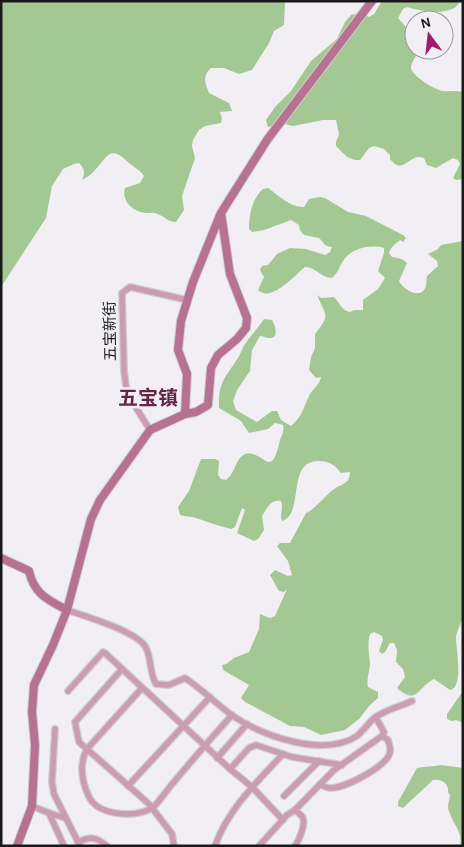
<svg xmlns="http://www.w3.org/2000/svg" width="464" height="847" viewBox="0 0 464 847" font-family="'Alegreya Sans','Noto Sans SC',sans-serif">
	<style>
		.forest { fill: #a4c894 }
		.lines { fill: none; stroke-linecap: round; stroke-linejoin: round }
		.street-casing { stroke: #cfcdd0; stroke-width: 8 }
		.secondary-casing { stroke: #cfcdd0; stroke-width: 10 }
		.street { stroke: #cc9cb0; stroke-width: 5.5 }
		.secondary { stroke: #b87291; stroke-width: 8 }
		.labels { text-anchor: middle; stroke-width: 5; stroke-linejoin: round; paint-order: stroke }
		.street-label { font-size: 15px; fill: #1a191a; stroke: #f1eff3 }
		.district-label { font-size: 20px; font-weight: bold; fill: #642546; stroke: #f1eff3 }
	</style>
	<rect width="100%" height="100%" fill="#f1eff3"/>
	<g class="forest">
		<path d="M1,1L285,2L284,25L274,31L269,43L252,70L239,74L224,68H211C202,76 205,83 209,93L229,103L232,111L220,112L222,118L221,123L205,126L199,130L193,140L192,146L195,158L182,196L184,210L176,222C168,222 165,217 158,214C154,212 150,213 146,213C133,212 121,201 125,188L140,183L144,176C140,170 135,168 129,163C110,144 108,156 95,170C92,174 87,177 82,180C85,173 85,169 79,163L74,164L63,169L52,186L46,218L1,287Z"/>
		<path d="M382,1H457L459,3C451,17 420,11 407,7L403,9L398,18L406,27L414,32V50H420C417,55 411,62 411,68C412,76 435,90 443,91C449,92 456,90 463,92V179L456,180L453,178L460,164L458,160L453,158L436,168L427,165L424,158C409,152 404,177 390,159V155L384,149L374,146L369,148L360,160H355L347,157L336,146V142L339,134L336,120H323L293,126L284,124L268,127L266,120L275,107L291,91L311,61L337,39L345,22L351,15L360,13L369,17L374,14Z"/>
		<path d="M268,188C278,195 291,208 304,207L309,199L320,197L325,198L348,212L366,216L403,235L406,238L403,242L400,240C395,244 391,247 389,253L392,257L402,259L407,263L399,281C401,287 416,298 423,291C427,288 426,281 427,276L438,266L437,261L428,254L438,249L441,245L463,241V618C461,623 457,631 456,637C456,650 464,687 450,690L434,679C418,687 417,706 397,688L405,677L403,669L396,662L397,650L394,643H390L385,652L382,654L379,651L383,640L382,636L374,632L370,634C367,644 369,652 370,663C370,671 366,679 368,687L378,692V698L370,705L359,719L345,730L321,735L304,727L290,726L245,702L241,698L249,685L223,670L222,665L226,664L234,658L249,652L259,629L260,614L270,618L275,616L287,589L284,592L279,591L270,575L275,570L288,576L292,575L288,561L277,546L280,543H290L306,513C313,511 326,495 334,489C338,486 344,485 348,480C349,478 350,475 350,472L341,473C334,464 329,461 318,461C286,461 305,514 282,521C279,514 284,508 281,501C271,499 267,508 262,516L264,530L258,539L254,541L237,533L245,510L242,508L235,527L231,529C219,526 208,522 196,518C191,516 185,517 180,515L178,507L189,491L201,459H215L219,461L218,475L221,479L226,480C236,473 234,460 245,454C265,450 270,480 279,444C280,437 285,433 283,425L275,423L268,429L249,433L241,421L219,408C218,382 225,378 238,358C241,353 242,348 245,344C251,335 258,328 264,319L272,320C275,325 280,339 269,338C266,338 263,336 260,336L252,350L250,371L237,390L233,401L236,410L257,422L272,411H277L281,420L291,426C304,415 303,407 310,394C314,388 320,384 321,377L316,378L309,370L311,357L315,348V334C331,314 326,317 317,295L321,298L334,297C340,303 341,310 350,312L354,310H363V300L378,289L385,278L378,271L384,253V248C371,244 351,248 343,261C339,267 338,273 332,278C321,278 316,267 305,267C295,275 271,303 258,290L264,277L260,270L262,266L268,265L277,254L290,248L306,249L325,255L330,252L332,247C325,247 324,243 319,238L304,235L300,230L299,225L291,220L264,230L252,232L249,229C249,215 252,199 263,189Z"/>
		<path d="M463,691V723L456,720L452,721L447,719V714Z"/>
		<path d="M441,765L463,768V846H460C464,832 450,821 448,807C448,803 450,799 450,795L448,792C449,783 441,779 433,780L403,808L398,806V802L417,768C425,766 433,767 441,765Z"/>
	</g>
	<g class="lines">
		<g class="street-casing">
			<g id="street">
				<path d="M150,430L127,393L124,371L122,293L130,287L187,300"/>
				<path d="M67,610C85,616 135,631 145,646C152,657 149,673 156,684L169,685L185,678C202,689 216,704 233,716C263,736 323,758 357,736C363,731 368,724 373,719C384,710 399,707 412,701"/>
				<path d="M122,669L75,722L79,742L149,804L172,834L174,846"/>
				<path d="M142,688L87,749C79,764 82,782 89,797C99,816 135,818 152,808C158,804 168,788 174,782C193,759 212,737 232,715"/>
				<path d="M68,691L103,652L105,653L230,769L252,787L283,820"/>
				<path d="M55,729L52,782L54,794L80,846"/>
				<path d="M217,758L247,724"/>
				<path d="M230,769L249,748L256,745L292,757L342,765"/>
				<path d="M320,784C323,786 327,788 331,788C345,788 388,766 390,752C391,747 389,744 388,740L382,736"/>
				<path d="M128,786L210,697"/>
				<path d="M284,796L319,761"/>
				<path d="M32,806L49,813L65,818"/>
				<path d="M295,810C296,811 301,815 302,816C307,823 299,840 295,846"/>
				<path d="M49,813L64,846"/>
				<path d="M78,842C91,836 96,837 107,846"/>
				<path d="M215,846C228,809 257,782 283,754"/>
				<path d="M259,846L287,815L295,810L334,770L382,736L384,732L376,718"/>
			</g>
		</g>
		<g class="secondary-casing">
			<g id="secondary">
				<path d="M185,414L187,374L178,350L181,321L193,282L220,215"/>
				<path d="M1,558L29,571C34,594 48,600 67,610"/>
				<path d="M17,846L32,806L35,745L32,712L34,685L53,645L67,610L91,519L100,500L150,430L185,414L196,412L208,405L211,368L218,355L237,339L246,328L247,318L230,274L221,213L267,140L372,1"/>
			</g>
		</g>
		<use href="#street" class="street"/>
		<use href="#secondary" class="secondary"/>
	</g>
	<g class="labels">
		<g class="street-label">
			<text transform="translate(110 331) rotate(-91)" y="5">五宝新街</text>
		</g>
		<g class="district-label">
			<text x="148" y="405">五宝镇</text>
		</g>
	</g>
	<rect width="464" height="847" fill="none" stroke="#1a191a" stroke-width="5"/>
	<g transform="translate(429 35) rotate(345)"><circle r="24" fill="#f1eff3" stroke="#9b999c"/>
	<path d="M0-4L9 19L0 12L-9 19Z" fill="#a01a69"/>
	<text y="-8" font-size="14" font-weight="bold" text-anchor="middle" fill="#1a191a">N</text>
	</g>
</svg>
